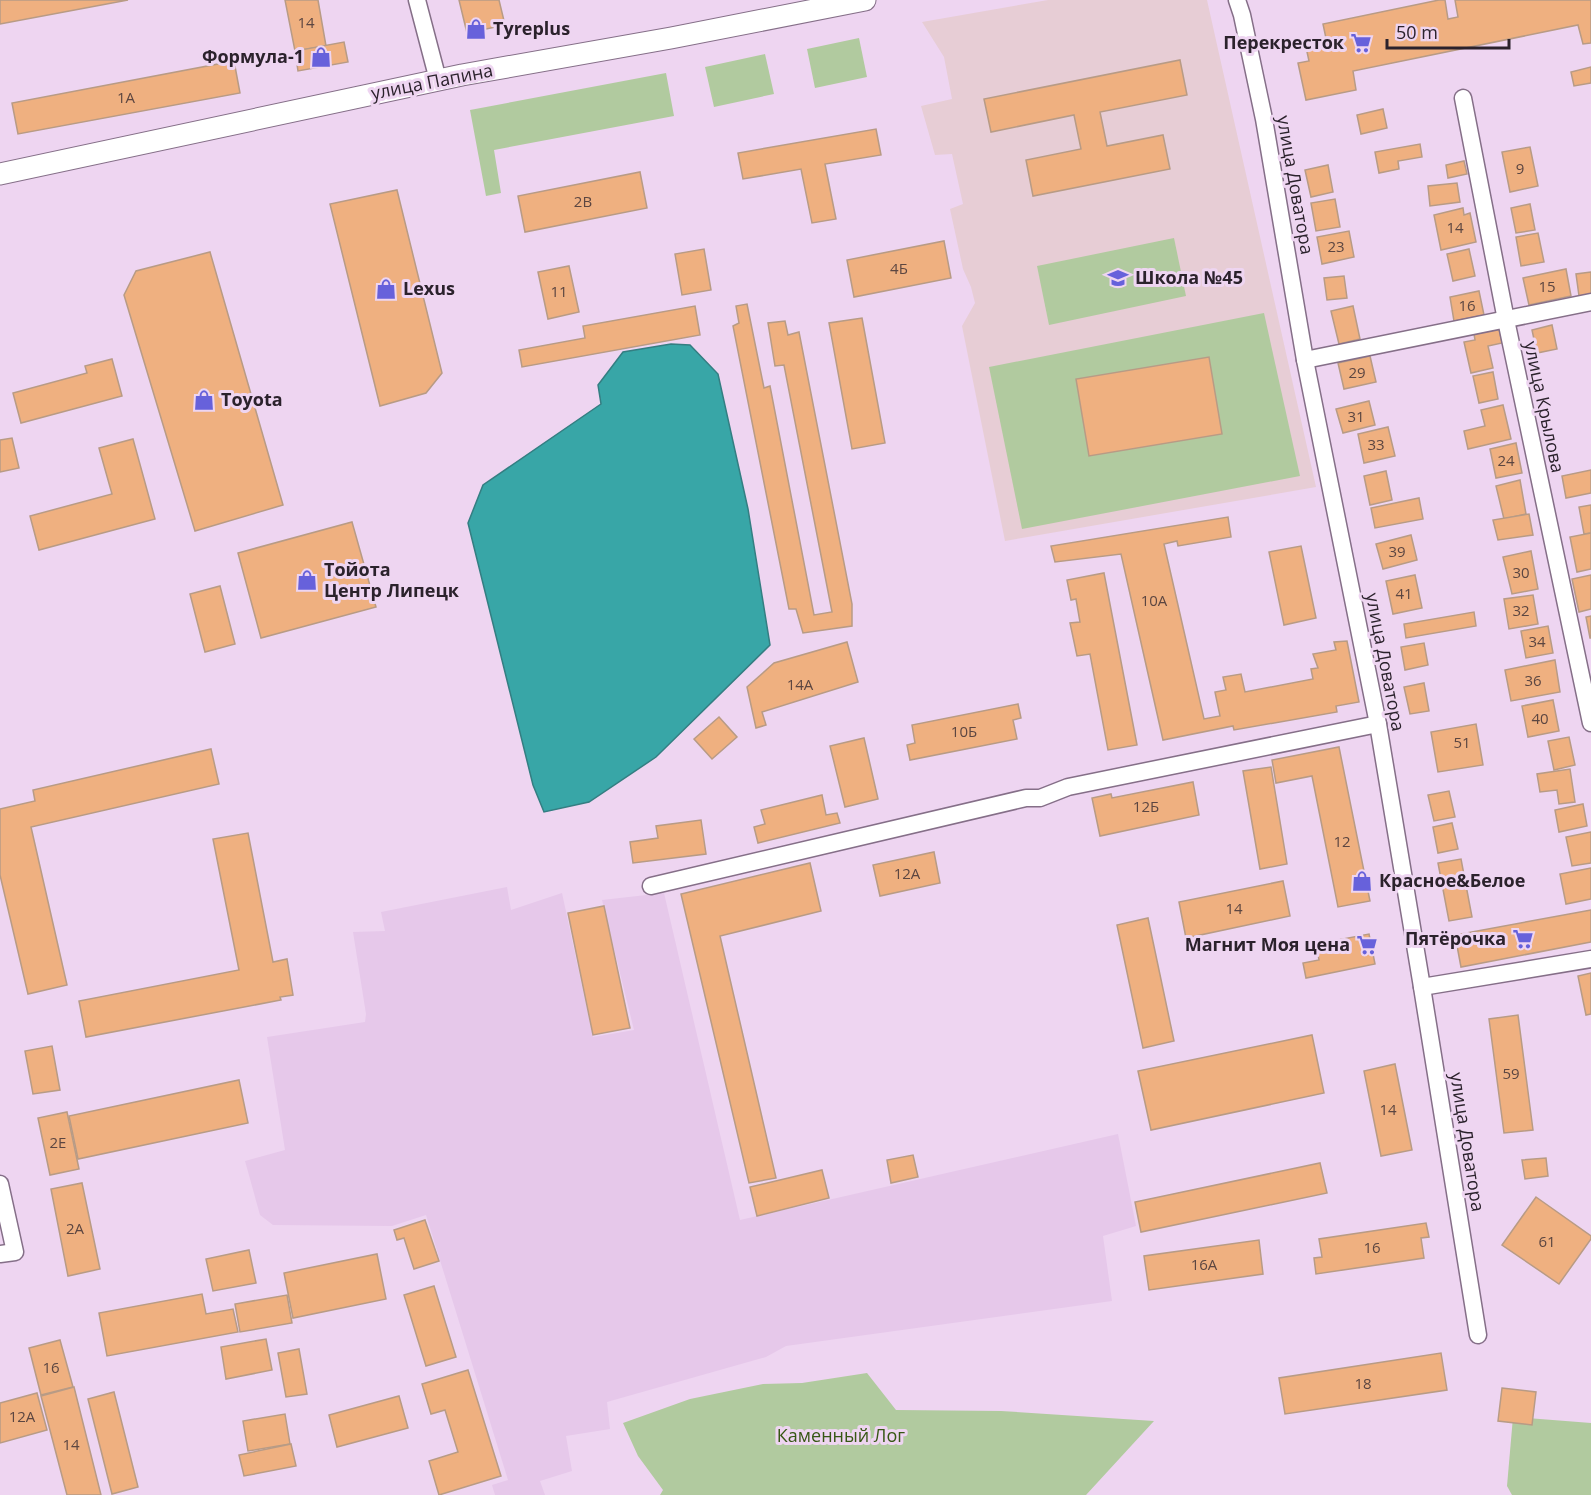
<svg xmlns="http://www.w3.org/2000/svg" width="1591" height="1495" viewBox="0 0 1591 1495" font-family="'Open Sans',sans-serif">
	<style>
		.built { fill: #e6c8ea }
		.education { fill: #e7cdd5 }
		.green { fill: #b1ca9f }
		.water { fill: #38a6a7; stroke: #347e82; stroke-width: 1.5 }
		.building { fill: #efb080; stroke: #b89b85; stroke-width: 1.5 }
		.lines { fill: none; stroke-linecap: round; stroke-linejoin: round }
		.minor-casing { stroke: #856f88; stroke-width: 19 }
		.tertiary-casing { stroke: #856f88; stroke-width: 23 }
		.minor { stroke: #fff; stroke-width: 16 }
		.tertiary { stroke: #fff; stroke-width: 21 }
		.labels { text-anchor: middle; stroke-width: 6; stroke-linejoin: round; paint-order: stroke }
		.number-label { font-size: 15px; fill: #5c4641 }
		.poi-label { font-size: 18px; font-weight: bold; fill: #2b222c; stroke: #eed5f1; text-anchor: start }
		.street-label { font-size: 18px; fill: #2b222c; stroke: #eed5f1 }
		.park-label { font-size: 18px; fill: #365713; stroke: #eed5f1 }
	</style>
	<rect width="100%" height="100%" fill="#eed5f1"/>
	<path class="built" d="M507,887L511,910L562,893L593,1037L634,1030L602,900L664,893L740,1220L1118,1134L1136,1226L1103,1236L1112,1301L786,1346L766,1357L607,1402L610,1429L566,1436L572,1471L540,1481L545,1495H495L492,1485L508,1480L426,1215L392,1226L273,1225L260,1215L245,1161L285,1150L267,1037L365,1022L366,1014L353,932L385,931L381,912Z"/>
	<path class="education" d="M1048,0H1207L1316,487L1005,541L962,326L975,303L971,287L963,269L950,209L963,204L952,154L935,155L921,106L952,99L944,57L922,22Z"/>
	<g class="green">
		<path d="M859,38L867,77L815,88L807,49Z"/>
		<path d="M765,54L774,94L714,107L705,67Z"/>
		<path d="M666,73L674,116L494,150L501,193L486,196L470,110Z"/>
		<path d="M1174,238L1186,296L1049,325L1037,266Z"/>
		<path d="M1264,313L1300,476L1022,529L989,367Z"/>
		<path d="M867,1373L896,1410L1001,1411L1154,1421L1086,1495H660L663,1490L638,1456L623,1423L690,1399L763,1384L802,1383Z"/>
		<path d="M1513,1417L1591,1423V1495H1512L1507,1486Z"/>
	</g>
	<path class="water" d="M671,344L690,345L718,374L748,509L770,645L656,757L589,802L544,812L533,785L468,523L483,485L601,404L598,385L623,352Z"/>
	<g class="building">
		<path d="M0,0H128L0,24Z"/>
		<path d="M285,0H318L326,46L295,51Z"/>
		<path d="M459,0H499L505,25L467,33Z"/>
		<path d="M1439,0H1445L1448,19L1458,17L1455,0H1591V43L1583,44L1578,25L1353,71L1356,90L1306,100L1298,63L1309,61L1306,47L1327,43L1323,24Z"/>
		<path d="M344,42L348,62L298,71L295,51Z"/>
		<path d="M1180,60L1187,95L1100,112L1107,146L1163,135L1170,169L1033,196L1026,160L1081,149L1074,115L991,132L984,99Z"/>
		<path d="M234,61L240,93L18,134L12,103Z"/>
		<path d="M1591,67V83L1574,86L1571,72Z"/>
		<path d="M1383,109L1387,128L1361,134L1357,115Z"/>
		<path d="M876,129L881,155L825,164L836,219L812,223L801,169L743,179L738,153Z"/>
		<path d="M1420,144L1422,157L1398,161L1399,169L1379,173L1375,152Z"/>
		<path d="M1530,147L1538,186L1510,192L1502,152Z"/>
		<path d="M1464,161L1467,174L1448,178L1446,165Z"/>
		<path d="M1328,165L1333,192L1311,197L1305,170Z"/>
		<path d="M640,172L647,208L525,232L518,196Z"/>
		<path d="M1457,183L1460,202L1430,206L1428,186Z"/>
		<path d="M397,190L442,373L426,393L380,406L330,204Z"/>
		<path d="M1335,199L1340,227L1316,231L1311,203Z"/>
		<path d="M1530,204L1535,230L1516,233L1511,208Z"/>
		<path d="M1463,208L1464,215L1470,213L1476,242L1441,250L1434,215Z"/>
		<path d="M1349,231L1354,257L1322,264L1317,237Z"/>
		<path d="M1538,233L1544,262L1521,266L1516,237Z"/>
		<path d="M944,241L951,278L854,297L847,260Z"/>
		<path d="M704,249L711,290L682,295L675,254Z"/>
		<path d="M1469,249L1475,276L1453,281L1447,254Z"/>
		<path d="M210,252L283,505L195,531L124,295L136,271Z"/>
		<path d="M569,266L579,312L548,319L538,272Z"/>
		<path d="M1566,269L1571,296L1529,305L1523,278Z"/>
		<path d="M1591,272V294L1579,296L1576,274Z"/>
		<path d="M1344,276L1347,298L1327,300L1324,278Z"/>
		<path d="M1479,291L1484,315L1454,321L1450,297Z"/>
		<path d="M747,304L764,388L770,386L814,615L832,612L784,365L775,366L768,323L785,321L788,335L799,332L852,604V626L803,633L796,609H789L733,326L739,323L736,306Z"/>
		<path d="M695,306L700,335L522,367L519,350L585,338L583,326Z"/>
		<path d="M1353,306L1360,339L1339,344L1331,311Z"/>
		<path d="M862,318L885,443L852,449L829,323Z"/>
		<path d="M1552,325L1557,349L1537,353L1532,330Z"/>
		<path d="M1499,329L1502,343L1488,346L1493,368L1471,373L1464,342L1475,340L1474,334Z"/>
		<path d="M1370,356L1376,382L1344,389L1338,363Z"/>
		<path d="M1209,357L1222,434L1089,456L1076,379Z"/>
		<path d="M112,359L122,396L21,423L13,393L87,373L85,366Z"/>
		<path d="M1493,372L1498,399L1479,403L1473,376Z"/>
		<path d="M1369,401L1375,425L1343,433L1336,409Z"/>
		<path d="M1503,405L1511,439L1468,449L1464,431L1485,426L1481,410Z"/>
		<path d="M1388,427L1395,456L1364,463L1358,434Z"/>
		<path d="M12,438L19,468L0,472V440Z"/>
		<path d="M133,439L155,519L39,550L30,516L112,494L99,448Z"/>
		<path d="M1516,443L1522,473L1496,478L1490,449Z"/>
		<path d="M1591,470V493L1566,498L1562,476Z"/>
		<path d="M1386,471L1392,500L1370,505L1364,476Z"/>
		<path d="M1520,480L1526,514L1504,519L1496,486Z"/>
		<path d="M1419,498L1423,519L1375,528L1371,508Z"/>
		<path d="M1591,505V533L1584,534L1579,507Z"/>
		<path d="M1529,514L1533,535L1498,540L1493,520Z"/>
		<path d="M1228,517L1231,537L1178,546L1177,541L1164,544L1204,719L1220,716L1215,692L1226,690L1223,677L1241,674L1245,692L1313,679L1311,669L1318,668L1313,654L1336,650L1334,642L1347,641L1359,702L1336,706L1337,712L1234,730L1233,726L1163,740L1121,554L1055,562L1051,546Z"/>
		<path d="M352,522L376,607L261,638L238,553Z"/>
		<path d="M1591,533V569L1577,572L1570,537Z"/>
		<path d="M1411,535L1417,560L1383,569L1376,544Z"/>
		<path d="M1301,546L1316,618L1284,625L1269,552Z"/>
		<path d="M1531,551L1538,589L1512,594L1503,557Z"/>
		<path d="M1104,573L1137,745L1108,750L1090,654L1077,656L1070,623L1080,622L1076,599L1071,600L1067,580Z"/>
		<path d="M1415,575L1422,608L1393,614L1386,581Z"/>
		<path d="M1591,575V609L1579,612L1572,579Z"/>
		<path d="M220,586L235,644L205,652L190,594Z"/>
		<path d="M1533,595L1538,624L1509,629L1504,599Z"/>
		<path d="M1474,612L1476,626L1406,638L1404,624Z"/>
		<path d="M1591,616V638H1590L1586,617Z"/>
		<path d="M1548,626L1553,653L1526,658L1521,631Z"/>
		<path d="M847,642L858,682L762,712L766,725L756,728L747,687L774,663Z"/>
		<path d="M1424,643L1428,665L1405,670L1401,647Z"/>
		<path d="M1555,660L1560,692L1511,701L1505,670Z"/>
		<path d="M1424,683L1429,711L1410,714L1404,687Z"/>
		<path d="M1553,700L1559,731L1528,737L1522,706Z"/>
		<path d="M1018,704L1021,718L1013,720L1017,739L910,760L907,745L915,743L912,725Z"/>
		<path d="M719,717L737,737L712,759L694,739Z"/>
		<path d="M1476,724L1483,765L1438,772L1431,732Z"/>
		<path d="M1569,737L1575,765L1554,770L1548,741Z"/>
		<path d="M864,738L878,799L845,807L830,746Z"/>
		<path d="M1339,747L1370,901L1338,907L1312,776L1276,783L1272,760Z"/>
		<path d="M211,749L219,784L31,827L67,985L28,994L0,875V809L35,801L33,790Z"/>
		<path d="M1271,767L1287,864L1260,869L1243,771Z"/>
		<path d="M1570,769L1575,802L1559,804L1557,790L1540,792L1537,774Z"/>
		<path d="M1193,782L1199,815L1100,836L1092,798L1111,794L1112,798Z"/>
		<path d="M1449,791L1455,817L1434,821L1428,795Z"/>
		<path d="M822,795L826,815L837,813L840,823L758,843L754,827L765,824L761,810Z"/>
		<path d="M1583,804L1587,826L1559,832L1555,810Z"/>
		<path d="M701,820L706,854L633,863L630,842L658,838L656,826Z"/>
		<path d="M1452,823L1458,849L1438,853L1433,827Z"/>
		<path d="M1591,832V863L1572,866L1566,837Z"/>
		<path d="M248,833L273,962L287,959L293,995L280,997L281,1000L86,1037L79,1001L239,970L213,839Z"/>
		<path d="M934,852L940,883L880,896L873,865Z"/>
		<path d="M1461,859L1472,917L1449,921L1438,863Z"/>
		<path d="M810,863L821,911L720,936L776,1178L749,1183L681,894Z"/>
		<path d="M1591,868V899L1566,904L1560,874Z"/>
		<path d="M1283,881L1290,916L1186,938L1179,902Z"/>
		<path d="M604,906L630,1028L593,1035L568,913Z"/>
		<path d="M1591,910V942L1461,967L1455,935Z"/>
		<path d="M1148,918L1174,1041L1143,1048L1117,925Z"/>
		<path d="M1369,934L1375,964L1306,978L1303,963L1319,960L1316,944Z"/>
		<path d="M1591,973V1014L1586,1015L1578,976Z"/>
		<path d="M1518,1015L1533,1130L1504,1133L1489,1019Z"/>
		<path d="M1312,1035L1324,1093L1151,1130L1138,1071Z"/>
		<path d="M52,1046L60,1090L33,1094L25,1051Z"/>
		<path d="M1395,1064L1412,1150L1381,1156L1364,1071Z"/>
		<path d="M239,1080L248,1123L78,1159L69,1116Z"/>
		<path d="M67,1112L79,1169L50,1175L38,1118Z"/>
		<path d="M913,1155L918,1177L891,1183L887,1160Z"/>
		<path d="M1546,1158L1548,1176L1525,1179L1522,1160Z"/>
		<path d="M1320,1163L1327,1193L1141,1232L1135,1202Z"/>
		<path d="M822,1170L829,1198L757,1216L750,1187Z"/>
		<path d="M82,1183L100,1269L68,1276L51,1189Z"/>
		<path d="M1536,1197L1591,1236V1239L1559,1284L1502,1245Z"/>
		<path d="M425,1220L439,1261L414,1269L404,1238L397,1240L394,1230Z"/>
		<path d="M1426,1223L1429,1237L1421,1238L1424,1258L1316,1274L1314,1258L1322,1257L1319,1239Z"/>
		<path d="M1259,1240L1263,1274L1149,1290L1144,1256Z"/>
		<path d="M249,1250L256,1283L213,1291L206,1259Z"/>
		<path d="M377,1254L386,1299L293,1318L284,1273Z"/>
		<path d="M434,1286L456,1357L426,1366L404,1295Z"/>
		<path d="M202,1294L206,1314L233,1309L238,1332L107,1356L99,1313Z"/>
		<path d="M287,1295L292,1323L240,1332L235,1304Z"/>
		<path d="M266,1339L272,1370L226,1379L221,1347Z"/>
		<path d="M60,1340L73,1387L41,1395L29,1348Z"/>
		<path d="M299,1349L307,1394L286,1397L278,1353Z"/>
		<path d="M1441,1353L1447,1390L1285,1414L1279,1378Z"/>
		<path d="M468,1370L501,1476L439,1495L429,1461L458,1452L445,1410L431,1414L422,1384Z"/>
		<path d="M74,1387L101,1495H67L41,1396Z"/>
		<path d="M1502,1388L1536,1392L1532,1425L1498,1421Z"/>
		<path d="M114,1392L138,1487L112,1494L88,1399Z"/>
		<path d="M37,1393L47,1430L0,1443V1403Z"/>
		<path d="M399,1396L408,1428L337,1447L329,1415Z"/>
		<path d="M285,1414L290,1444L248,1451L243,1421Z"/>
		<path d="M291,1444L296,1466L244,1476L239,1455Z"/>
	</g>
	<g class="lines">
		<g class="minor-casing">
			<g id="minor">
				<path d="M417,0L438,80"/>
				<path d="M1237,0L1242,15L1264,119L1305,360L1378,724L1421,981L1478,1335"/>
				<path d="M1463,98L1506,320L1591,723"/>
				<path d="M1305,360L1591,302"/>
				<path d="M651,886L1026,798H1040L1068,787L1378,724"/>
				<path d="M1422,987L1591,959"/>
				<path d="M0,1184L15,1252L0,1254"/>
			</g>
		</g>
		<g class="tertiary-casing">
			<path id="tertiary" d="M0,174L462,75L671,38L865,0"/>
		</g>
		<use href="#minor" class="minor"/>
		<use href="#tertiary" class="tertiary"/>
	</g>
	<defs>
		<g id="shop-bare" transform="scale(1.62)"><path d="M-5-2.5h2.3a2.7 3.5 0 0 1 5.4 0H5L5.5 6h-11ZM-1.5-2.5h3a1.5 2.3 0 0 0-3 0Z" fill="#6761db" stroke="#eed5f1" stroke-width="2.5" paint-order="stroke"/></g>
		<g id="supermarket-bare" transform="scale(1.62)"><path d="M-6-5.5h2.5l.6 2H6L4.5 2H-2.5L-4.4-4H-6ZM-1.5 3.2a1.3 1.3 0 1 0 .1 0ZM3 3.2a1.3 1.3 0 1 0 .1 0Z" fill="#6761db" stroke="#eed5f1" stroke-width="2.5" paint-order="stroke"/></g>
		<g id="school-bare" transform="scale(1.62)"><path d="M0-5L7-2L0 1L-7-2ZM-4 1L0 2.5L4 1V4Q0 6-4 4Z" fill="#6761db" stroke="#eed5f1" stroke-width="2.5" paint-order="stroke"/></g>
	</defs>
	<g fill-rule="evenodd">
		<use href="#shop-bare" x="476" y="29"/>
		<use href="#supermarket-bare" x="1361" y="43"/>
		<use href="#shop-bare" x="321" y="57"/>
		<use href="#school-bare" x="1118" y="278"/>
		<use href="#shop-bare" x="386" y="289"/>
		<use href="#shop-bare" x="204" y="400"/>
		<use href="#shop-bare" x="307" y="580"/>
		<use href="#shop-bare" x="1362" y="881"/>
		<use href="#supermarket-bare" x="1523" y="939"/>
		<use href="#supermarket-bare" x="1367" y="945"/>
	</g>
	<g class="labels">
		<g class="number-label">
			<text x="306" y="28">14</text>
			<text x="126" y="103">1А</text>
			<text x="1520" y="174">9</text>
			<text x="583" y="207">2В</text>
			<text x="1455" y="233">14</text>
			<text x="1336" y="252">23</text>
			<text x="899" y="274">4Б</text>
			<text x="1547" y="292">15</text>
			<text x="559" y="297">11</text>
			<text x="1467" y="311">16</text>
			<text x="1357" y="378">29</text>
			<text x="1356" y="422">31</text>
			<text x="1376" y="450">33</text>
			<text x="1506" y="466">24</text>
			<text x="1397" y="557">39</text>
			<text x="1521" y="578">30</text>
			<text x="1404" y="599">41</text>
			<text x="1154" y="606">10А</text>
			<text x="1521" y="616">32</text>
			<text x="1537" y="647">34</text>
			<text x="1533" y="686">36</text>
			<text x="800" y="690">14А</text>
			<text x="1540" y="724">40</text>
			<text x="964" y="737">10Б</text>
			<text x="1462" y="748">51</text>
			<text x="1146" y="812">12Б</text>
			<text x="1342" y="847">12</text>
			<text x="907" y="879">12А</text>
			<text x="1234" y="914">14</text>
			<text x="1511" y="1079">59</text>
			<text x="1388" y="1115">14</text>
			<text x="58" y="1148">2Е</text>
			<text x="75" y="1234">2А</text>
			<text x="1547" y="1247">61</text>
			<text x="1372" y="1253">16</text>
			<text x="1204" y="1270">16А</text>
			<text x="51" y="1373">16</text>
			<text x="1363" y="1389">18</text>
			<text x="22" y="1422">12А</text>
			<text x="71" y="1450">14</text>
		</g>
		<g class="poi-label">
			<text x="493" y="35">Tyreplus</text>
			<text x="1344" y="49" text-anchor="end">Перекресток</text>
			<text x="304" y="63" text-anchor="end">Формула-1</text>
			<text x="1135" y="284">Школа №45</text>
			<text x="403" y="295">Lexus</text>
			<text x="221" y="406">Toyota</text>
			<text x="324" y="576">Тойота<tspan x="324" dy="21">Центр Липецк</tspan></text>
			<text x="1379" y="887">Красное&amp;Белое</text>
			<text x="1506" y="945" text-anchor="end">Пятёрочка</text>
			<text x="1350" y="951" text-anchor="end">Магнит Моя цена</text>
		</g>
		<g class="street-label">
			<text transform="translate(432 82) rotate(-11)" y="6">улица Папина</text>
			<text transform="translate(1295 185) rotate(80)" y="6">улица Доватора</text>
			<text transform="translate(1544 407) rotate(78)" y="6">улица Крылова</text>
			<text transform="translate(1385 662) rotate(79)" y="6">улица Доватора</text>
			<text transform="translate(1467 1142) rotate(81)" y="6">улица Доватора</text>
		</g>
		<g class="park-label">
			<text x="841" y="1442">Каменный Лог</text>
		</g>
	</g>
	<path d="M1387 39v9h122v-9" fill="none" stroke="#2b222c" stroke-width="3"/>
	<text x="1396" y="39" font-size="18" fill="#2b222c" stroke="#eed5f1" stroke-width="4.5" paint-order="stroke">50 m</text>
</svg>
